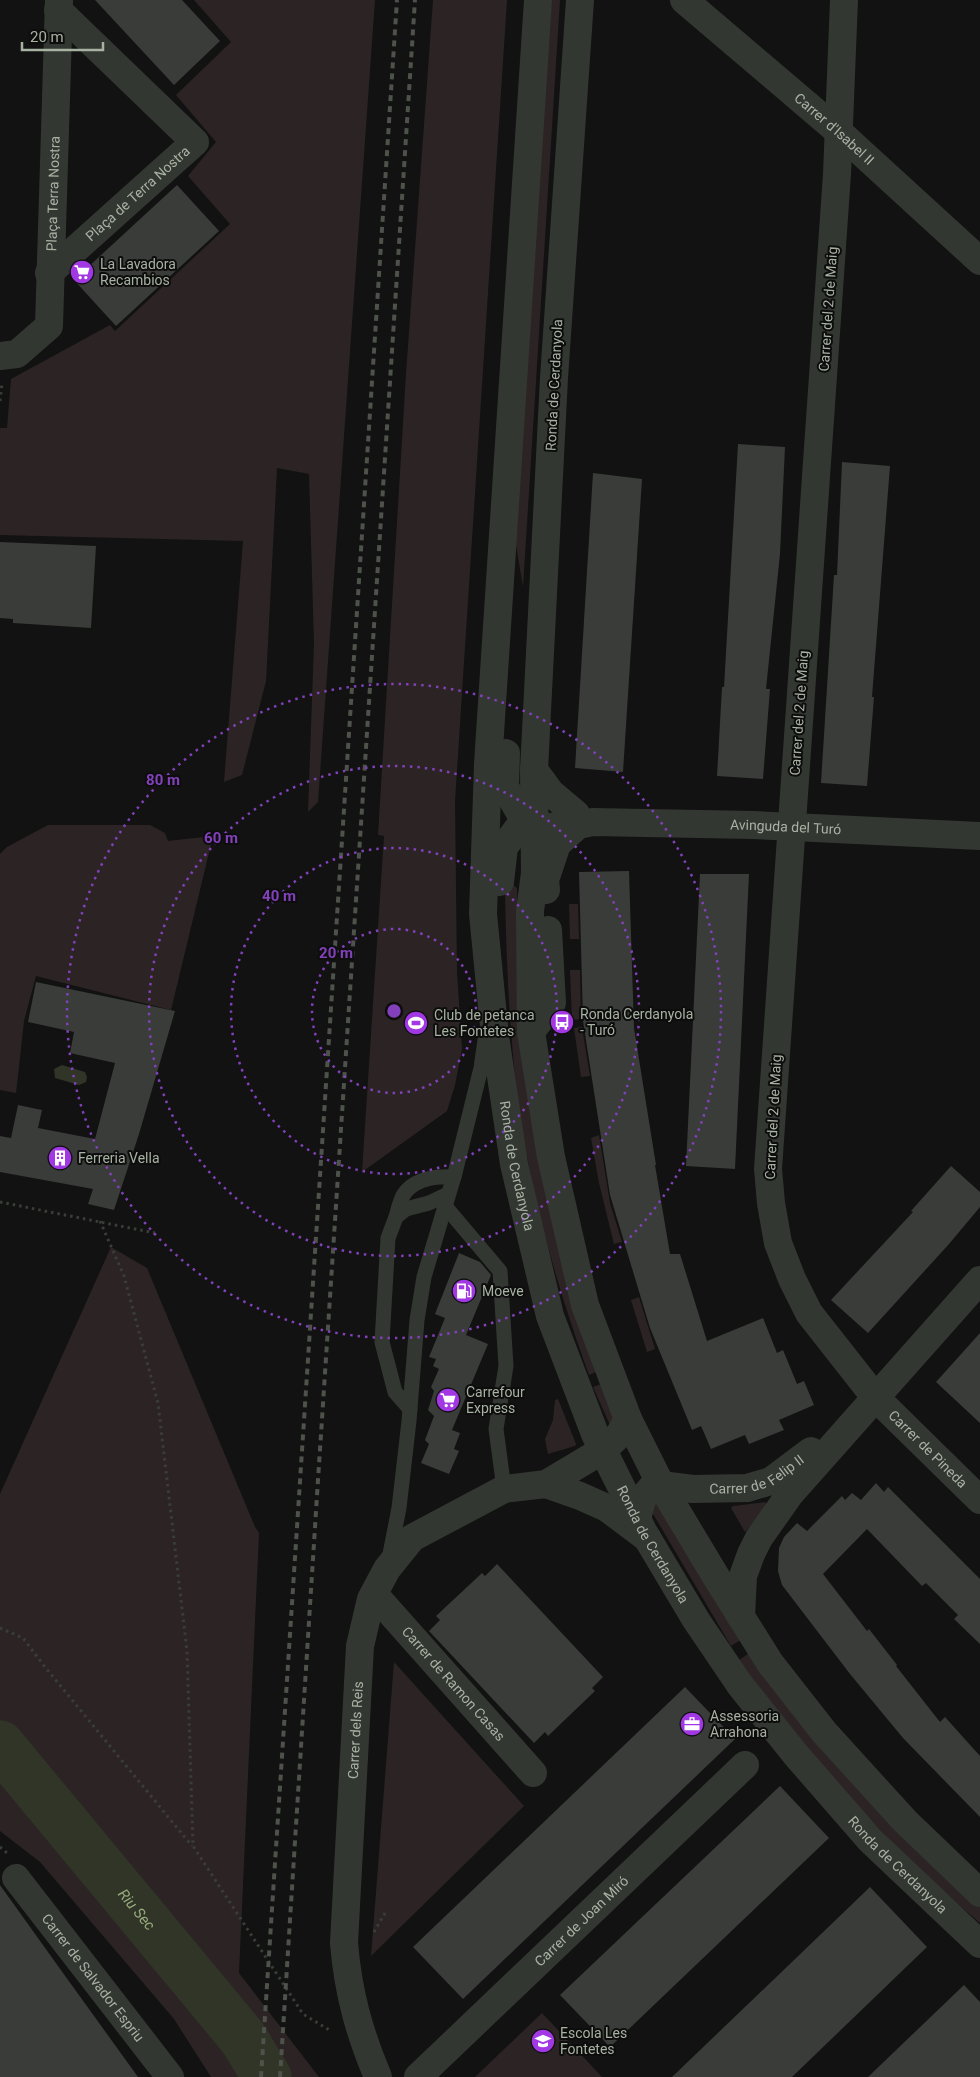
<svg xmlns="http://www.w3.org/2000/svg" width="980" height="2077" viewBox="0 0 980 2077" font-family="Roboto,sans-serif">
	<style>
		.green { fill: #2c2424 }
		.water { fill: #303528 }
		.lines { fill: none; stroke-linecap: round; stroke-linejoin: round }
		.river { stroke: #303528; stroke-width: 49 }
		.building { fill: #393c38 }
		.path { stroke: #3a3e38; stroke-width: 3; stroke-dasharray: 2.5 4; stroke-linecap: butt }
		.service { stroke: #333732; stroke-width: 15 }
		.minor { stroke: #333732; stroke-width: 28 }
		.tertiary { stroke: #333732; stroke-width: 28 }
		.rail { stroke: #4d524b; stroke-width: 4; stroke-dasharray: 6 5; stroke-linecap: butt }
		.ring { fill: none; stroke: #8240bb; stroke-width: 2.5; stroke-dasharray: 2.5 5 }
		.labels { text-anchor: middle; stroke-width: 4; stroke-linejoin: round; paint-order: stroke }
		.street-label { font-size: 14px; fill: #a8b2a3; stroke: #0c0d0c }
		.poi-label { font-size: 14px; fill: #a8b2a3; stroke: #0c0d0c; text-anchor: start }
		.water-label { font-size: 15px; font-style: italic; fill: #97ab7c; stroke: #0c0d0c }
		.centre { fill: #8240bb; stroke: #0c0d0c; stroke-width: 2.5 }
		.ring-label { font-size: 15px; text-anchor: middle; font-weight: bold; fill: #8240bb; stroke: #0c0d0c; stroke-width: 4; stroke-linejoin: round; paint-order: stroke }
	</style>
	<rect width="100%" height="100%" fill="#111211"/>
	<g class="green">
		<path d="M194,0H375L318,802L308,812L314,643L309,474L277,468L266,681L242,775L224,782L243,541L0,535V428H7L11,379L110,325L115,331L230,224L188,176L216,142L176,95L231,42Z"/>
		<path d="M433,0H507L455,801L457,973L462,1049L455,1085L447,1111L362,1172L384,836L378,835L406,374Z"/>
		<path d="M550,0H560L523,587L514,533Z"/>
		<path d="M48,825H150L165,833L168,841L213,836L171,1010L36,976L24,1021L16,1093L0,1090V854L7,847Z"/>
		<path d="M512,884L517,888L518,946L601,1370L589,1375C555,1282 528,1184 516,1086C509,1020 506,955 505,889Z"/>
		<path d="M569,904H578L579,939H570Z"/>
		<path d="M580,970L581,1019L572,1020L570,970Z"/>
		<path d="M582,1027L590,1076L581,1077L574,1028Z"/>
		<path d="M599,1135L610,1203L622,1242L614,1244L599,1183L591,1138Z"/>
		<path d="M111,1247L147,1268L255,1527L259,1533L239,1973L319,2077H211L174,2019L40,1862L0,1831V1494Z"/>
		<path d="M639,1297L655,1349L647,1352L631,1300Z"/>
		<path d="M606,1382L620,1418L610,1425L593,1387Z"/>
		<path d="M558,1399L576,1444L575,1446L548,1454L545,1439L553,1420L555,1400Z"/>
		<path d="M765,1502L768,1508L745,1532L731,1508L733,1506Z"/>
		<path d="M651,1504H661L742,1639L731,1646L649,1507Z"/>
		<path d="M752,1651L980,1907V1923C920,1872 864,1817 813,1757C787,1726 763,1693 738,1661Z"/>
		<path d="M394,1662L524,1806L371,1956Z"/>
		<path d="M542,2013L602,2077H475Z"/>
	</g>
	<path class="water" d="M62,1065L85,1072L87,1077L86,1082L79,1085L55,1078L54,1069Z"/>
	<g class="lines">
		<path class="river" id="s1" d="M0,1745L243,2038L267,2077"/>
	</g>
	<g class="building">
		<path d="M95,0H182L220,41L174,85Z"/>
		<path d="M177,185L219,231L116,326L74,280Z"/>
		<path d="M738,444L785,447L780,554L766,689H770L763,779L717,776L722,687H724Z"/>
		<path d="M842,462L890,466L872,697H874L867,786L821,783L834,575H837Z"/>
		<path d="M593,473L642,479L623,772L575,768Z"/>
		<path d="M0,542L96,546L91,628L13,623V619L0,618Z"/>
		<path d="M629,871L634,1028L656,1165H655L670,1254H680L707,1341L763,1318L777,1353L783,1350L797,1384L804,1381L814,1405L779,1420L784,1430L749,1444L745,1435L711,1449L701,1426L692,1430L650,1328L610,1195L583,1021L579,872Z"/>
		<path d="M700,874H749L735,1169L686,1166Z"/>
		<path d="M36,982L175,1011L139,1134L114,1210L88,1204L93,1189L0,1172V1136L11,1138L18,1105L42,1110L38,1128L95,1139L115,1063L70,1053L74,1032L28,1022Z"/>
		<path d="M951,1166L980,1192V1207L949,1244L868,1333L831,1300L913,1212L911,1211Z"/>
		<path d="M459,1253L480,1262L491,1275L466,1335L488,1344L452,1430L460,1433L454,1449L459,1451L449,1474L421,1463L429,1444L425,1440L434,1416L428,1410L434,1391L431,1387L439,1369L433,1366L436,1359L429,1357L445,1318L435,1314Z"/>
		<path d="M980,1333V1423L936,1382Z"/>
		<path d="M876,1483L884,1492L888,1487L980,1579V1644L954,1619L958,1615L926,1583L922,1586L867,1529L823,1574L867,1631L869,1629L897,1665L896,1666L940,1722L945,1717L980,1756V1817L903,1738L850,1674L782,1585L778,1571L779,1548L784,1537L797,1523L807,1531L842,1496L845,1500L852,1493L861,1500Z"/>
		<path d="M497,1564L603,1677L592,1688L595,1691L548,1736L545,1732L534,1743L429,1631L440,1620L436,1616L482,1573L485,1576Z"/>
		<path d="M685,1687L735,1739L463,1999L413,1947Z"/>
		<path d="M780,1786L829,1838L610,2047L560,1995Z"/>
		<path d="M0,1885L58,1966L138,2077H0Z"/>
		<path d="M870,1887L927,1947L792,2077H672Z"/>
		<path d="M964,1985L980,2002V2077H868Z"/>
	</g>
	<g class="lines">
		<g class="path">
			<path d="M0,401L2,383"/>
			<path d="M0,1202L155,1233"/>
			<path d="M100,1221L124,1276L158,1403L187,1651L193,1846L303,2014L331,2031"/>
			<path d="M0,1628L23,1638L45,1667L192,1846"/>
			<path d="M0,1847L7,1853"/>
			<path d="M374,1932L385,1913"/>
		</g>
		<g class="service">
			<path d="M445,1206L500,1271L506,1366L496,1429L504,1489"/>
			<path d="M396,1217C398,1210 400,1200 404,1194C415,1178 436,1176 454,1177"/>
			<path d="M410,1409L395,1392L382,1342L388,1238L396,1217L406,1209L429,1203L448,1194"/>
			<path d="M389,1559L399,1508L409,1421L417,1320L424,1277L455,1173L481,1068L486,1033"/>
		</g>
		<g class="minor">
			<path id="s2" d="M684,0L839,132L980,261"/>
			<path id="s3" d="M844,0L837,174L768,1169L771,1203L778,1243L792,1279L809,1313L875,1397L980,1500"/>
			<path id="s4" d="M49,273L195,142L58,10"/>
			<path id="s5" d="M0,356L17,354L49,326L59,0"/>
			<path id="s6" d="M555,826L578,825L593,822L753,825L980,836"/>
			<path d="M546,1484L580,1496L607,1508L647,1538"/>
			<path id="s7" d="M637,1519L642,1499L653,1486L661,1485L693,1489L747,1488L771,1481L811,1451"/>
			<path id="s8" d="M374,1594L533,1773"/>
			<path d="M741,1617L743,1576L751,1554L759,1538L790,1494L980,1280"/>
			<path id="s9" d="M16,1878L170,2077"/>
			<path id="s10" d="M378,2077C359,2032 348,1992 344,1943L360,1646L371,1599L387,1569L412,1538L504,1489L546,1484L603,1450L619,1435L628,1419"/>
			<path id="s11" d="M418,2077L745,1765"/>
		</g>
		<g class="tertiary">
			<path id="s12" d="M538,0L488,764L483,914L495,1036L514,1164L550,1316L595,1434L643,1531L696,1620L740,1685L796,1755L870,1840L980,1944"/>
			<path d="M580,0L554,378L534,770L535,873L530,911L531,1032L551,1157L585,1305L628,1419L661,1485L715,1575L770,1663L824,1732L905,1821L980,1893"/>
			<path d="M506,753L505,787L520,813L544,826"/>
			<path d="M534,770L551,793L576,814"/>
			<path d="M500,882L504,847L519,827L534,814"/>
			<path d="M546,890L545,880L557,844L578,825"/>
			<path d="M531,1032L552,1003L548,930"/>
		</g>
		<g class="rail">
			<path d="M261,2077L397,0"/>
			<path d="M280,2077L318,1480L415,0"/>
		</g>
	</g>
	<g class="ring">
		<circle cx="394" cy="1011" r="82"/>
		<circle cx="394" cy="1011" r="163"/>
		<circle cx="394" cy="1011" r="245"/>
		<circle cx="394" cy="1011" r="327"/>
	</g>
	<defs>
		<g id="supermarket-disc" transform="scale(1.25)"><circle r="9.5" fill="#a238e4" stroke="#0c0d0c"/><path d="M-6-5.5h2.5l.6 2H6L4.5 2H-2.5L-4.4-4H-6ZM-1.5 3.2a1.3 1.3 0 1 0 .1 0ZM3 3.2a1.3 1.3 0 1 0 .1 0Z" fill="#fff"/></g>
		<g id="bus-disc" transform="scale(1.25)"><circle r="9.5" fill="#a238e4" stroke="#0c0d0c"/><path d="M-5-6H5V4H4V6H2V4H-2V6H-4V4H-5ZM-3.5-4V0h7V-4ZM-3.5 1.2v1.5H-2V1.2ZM2 1.2v1.5H3.5V1.2Z" fill="#fff"/></g>
		<g id="stadium-disc" transform="scale(1.25)"><circle r="9.5" fill="#a238e4" stroke="#0c0d0c"/><path d="M0-5a6.5 5 0 1 0 0 10a6.5 5 0 1 0 0-10ZM-3.5-1.8h7v3.6h-7Z" fill="#fff"/></g>
		<g id="building-disc" transform="scale(1.25)"><circle r="9.5" fill="#a238e4" stroke="#0c0d0c"/><path d="M-4-6H4V6H1V3H-1V6H-4ZM-2.5-4.3h1.7v1.8h-1.7ZM.8-4.3h1.7v1.8H.8ZM-2.5-1h1.7V.8h-1.7ZM.8-1h1.7V.8H.8Z" fill="#fff"/></g>
		<g id="fuel-disc" transform="scale(1.25)"><circle r="9.5" fill="#a238e4" stroke="#0c0d0c"/><path d="M-5.5-6h7V0h2V4h1.3V-2.5L3-4.5l.8-.8L6-3V5H2.5V1h-1V6h-7ZM-4.2-4.7v3.2H.2V-4.7Z" fill="#fff"/></g>
		<g id="office-disc" transform="scale(1.25)"><circle r="9.5" fill="#a238e4" stroke="#0c0d0c"/><path d="M-6-3h4V-5.5h4V-3h4V5H-6ZM-1-4.5V-3h2v-1.5ZM-6 0V1H6V0Z" fill="#fff"/></g>
		<g id="school-disc" transform="scale(1.25)"><circle r="9.5" fill="#a238e4" stroke="#0c0d0c"/><path d="M0-5L7-2L0 1L-7-2ZM-4 1L0 2.5L4 1V4Q0 6-4 4Z" fill="#fff"/></g>
	</defs>
	<g fill-rule="evenodd">
		<use href="#supermarket-disc" x="82" y="272"/>
		<use href="#bus-disc" x="562" y="1022"/>
		<use href="#stadium-disc" x="416" y="1023"/>
		<use href="#building-disc" x="60" y="1158"/>
		<use href="#fuel-disc" x="464" y="1291"/>
		<use href="#supermarket-disc" x="448" y="1400"/>
		<use href="#office-disc" x="692" y="1724"/>
		<use href="#school-disc" x="543" y="2041"/>
	</g>
	<g class="labels">
		<g class="street-label">
			<text dy="5" stroke="none"><textPath href="#s2" startOffset="198">Carrer d'Isabel II</textPath></text>
			<text dy="5" stroke="none"><textPath href="#s5" startOffset="192">Plaça Terra Nostra</textPath></text>
			<text dy="5" stroke="none"><textPath href="#s4" startOffset="119">Plaça de Terra Nostra</textPath></text>
			<text transform="translate(828 309) rotate(-86)" y="5">Carrer del 2 de Maig</text>
			<text transform="translate(554 385) rotate(-87)" y="5">Ronda de Cerdanyola</text>
			<text transform="translate(799 713) rotate(-86)" y="5">Carrer del 2 de Maig</text>
			<text dy="5" stroke="none"><textPath href="#s6" startOffset="231">Avinguda del Turó</textPath></text>
			<text transform="translate(773 1117) rotate(-87)" y="5">Carrer del 2 de Maig</text>
			<text dy="5" stroke="none"><textPath href="#s12" startOffset="1170">Ronda de Cerdanyola</textPath></text>
			<text dy="5" stroke="none"><textPath href="#s3" startOffset="1504">Carrer de Pineda</textPath></text>
			<text dy="5" stroke="none"><textPath href="#s7" startOffset="145">Carrer de Felip II</textPath></text>
			<text dy="5" stroke="none"><textPath href="#s12" startOffset="1575">Ronda de Cerdanyola</textPath></text>
			<text dy="5" stroke="none"><textPath href="#s8" startOffset="120">Carrer de Ramon Casas</textPath></text>
			<text dy="5" stroke="none"><textPath href="#s10" startOffset="352">Carrer dels Reis</textPath></text>
			<text dy="5" stroke="none"><textPath href="#s12" startOffset="1980">Ronda de Cerdanyola</textPath></text>
			<text dy="5" stroke="none"><textPath href="#s11" startOffset="226">Carrer de Joan Miró</textPath></text>
			<text dy="5" stroke="none"><textPath href="#s9" startOffset="126">Carrer de Salvador Espriu</textPath></text>
		</g>
		<g class="poi-label">
			<text x="100" y="269">La Lavadora<tspan x="100" dy="16">Recambios</tspan></text>
			<text x="580" y="1019">Ronda Cerdanyola<tspan x="580" dy="16">- Turó</tspan></text>
			<text x="434" y="1020">Club de petanca<tspan x="434" dy="16">Les Fontetes</tspan></text>
			<text x="78" y="1163">Ferreria Vella</text>
			<text x="482" y="1296">Moeve</text>
			<text x="466" y="1397">Carrefour<tspan x="466" dy="16">Express</tspan></text>
			<text x="710" y="1721">Assessoria<tspan x="710" dy="16">Arrahona</tspan></text>
			<text x="560" y="2038">Escola Les<tspan x="560" dy="16">Fontetes</tspan></text>
		</g>
		<g class="water-label">
			<text dy="5" stroke="none"><textPath href="#s1" startOffset="214">Riu Sec</textPath></text>
		</g>
	</g>
	<circle cx="394" cy="1011" r="8" class="centre"/>
	<g class="ring-label">
		<text x="163" y="785">80 m</text>
		<text x="221" y="843">60 m</text>
		<text x="279" y="901">40 m</text>
		<text x="336" y="958">20 m</text>
	</g>
	<path d="M22 42v8h81v-8" fill="none" stroke="#a8b2a3" stroke-width="2.5"/>
	<text x="30" y="42" font-size="15" fill="#a8b2a3" stroke="#0c0d0c" stroke-width="4" paint-order="stroke">20 m</text>
</svg>
